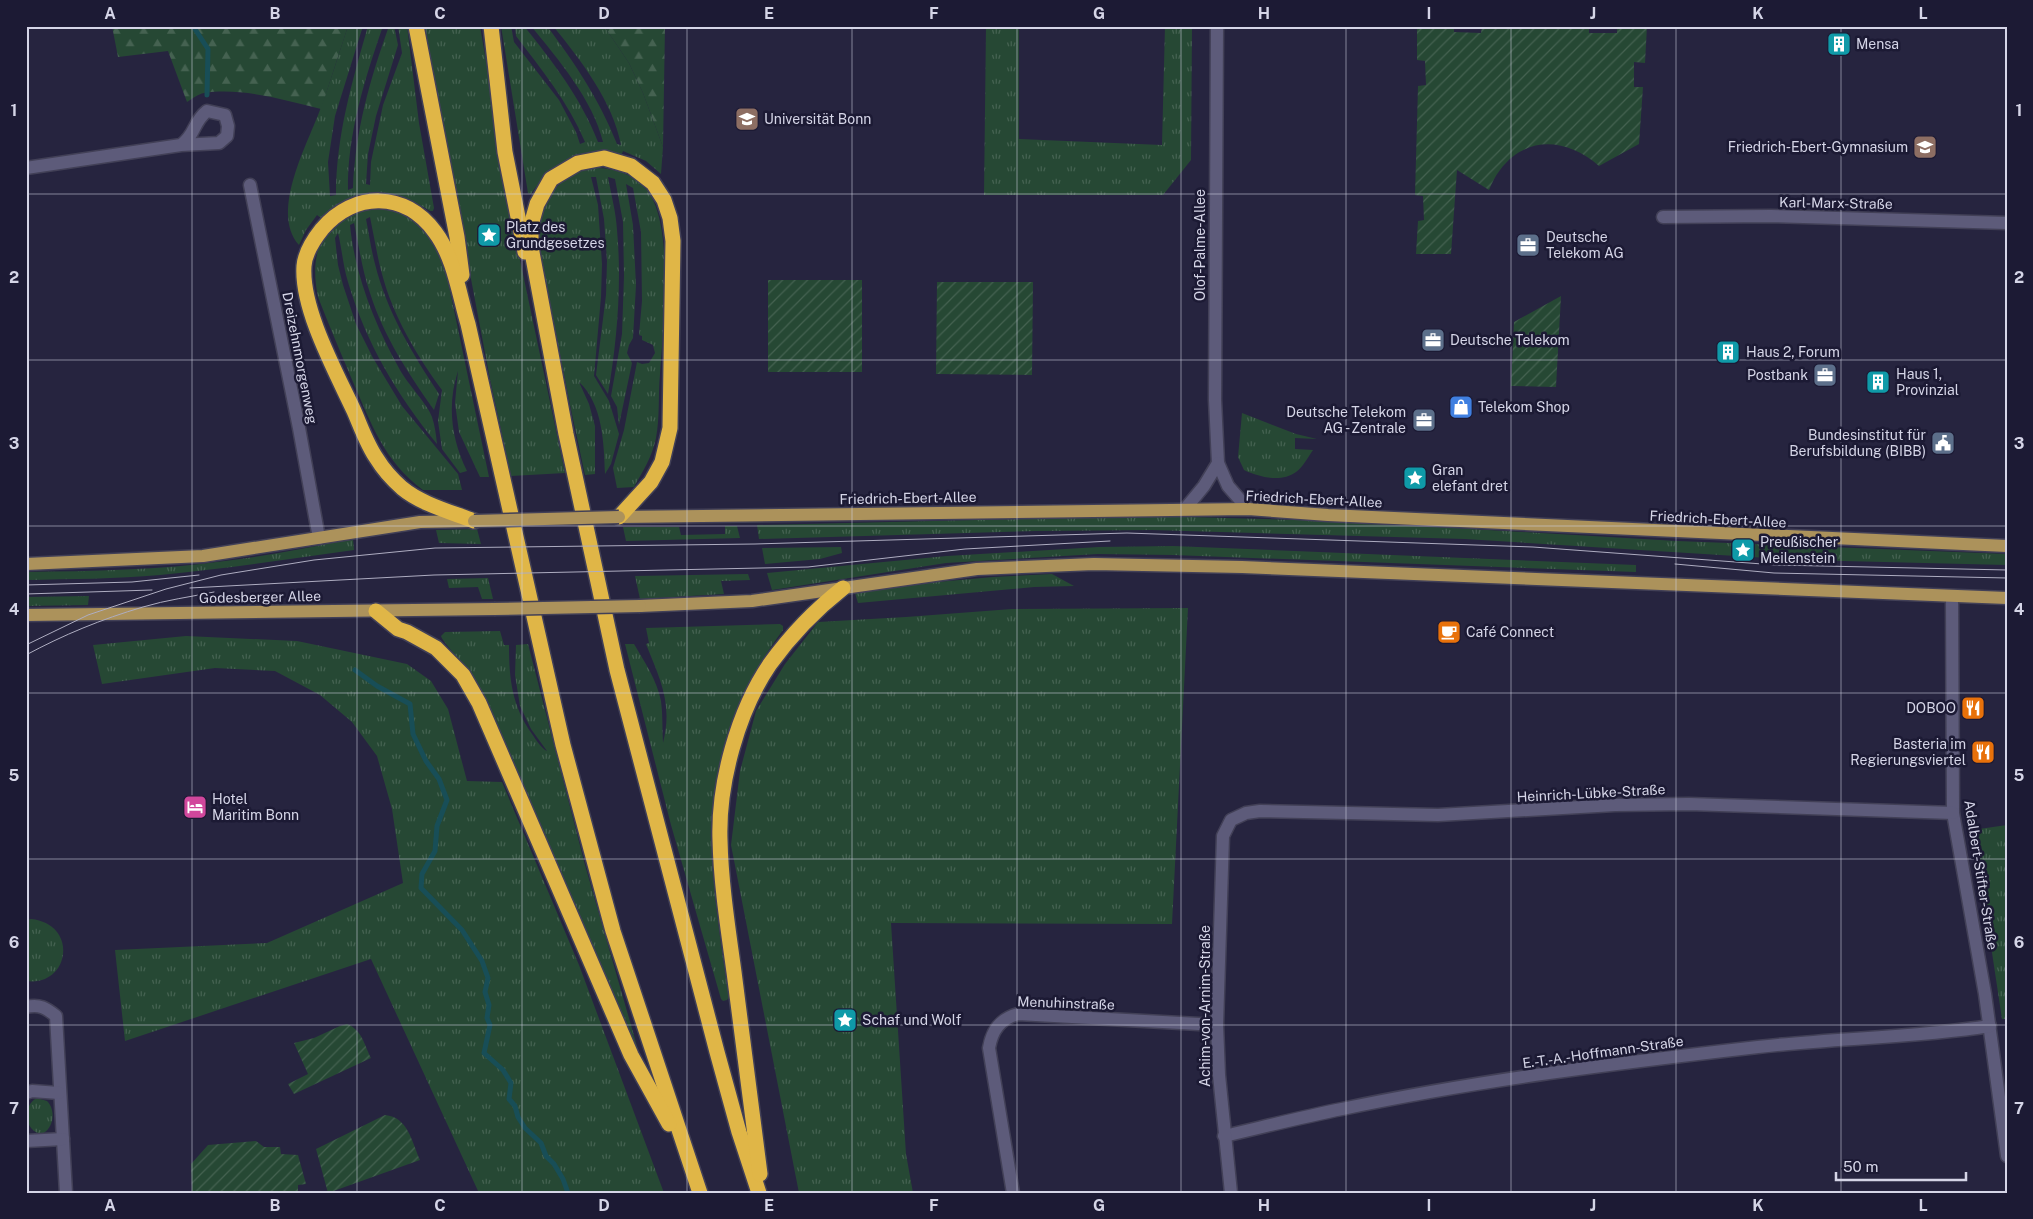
<svg xmlns="http://www.w3.org/2000/svg" width="2033" height="1219" viewBox="0 0 2033 1219" font-family="'Public Sans',sans-serif">
	<style>
		.grass { fill: url(#grass-tufts) }
		.forest { fill: url(#forest-firs) }
		.garden { fill: url(#garden-furrows) }
		.lines { fill: none; stroke-linecap: round; stroke-linejoin: round }
		.stream { stroke: #184e57; stroke-width: 5 }
		.minor-casing { stroke: #424057; stroke-width: 15 }
		.major-casing { stroke: #424057; stroke-width: 15 }
		.highway-casing { stroke: #424057; stroke-width: 18 }
		.minor { stroke: #5d5b7a; stroke-width: 12 }
		.major { stroke: #ac925b; stroke-width: 12 }
		.highway { stroke: #e0b647; stroke-width: 15 }
		.tram { stroke: #aeadc1; stroke-width: 1 }
		.major-bridge-casing { stroke: #424057; stroke-width: 15; stroke-linecap: butt }
		.major-bridge { stroke: #ac925b; stroke-width: 12 }
		.grid { fill: none; stroke: #d5d5e7; stroke-width: 1; stroke-opacity: 0.55 }
		.labels { text-anchor: middle; stroke-width: 5; stroke-linejoin: round; paint-order: stroke }
		.poi-label { font-size: 14px; fill: #d5d5e7; stroke: #1c1a34; text-anchor: start }
		.street-label { font-size: 14px; fill: #d5d5e7; stroke: #1c1a34 }
		.neatline { fill: none; stroke: #d5d5e7; stroke-width: 2 }
		.grid-label { font-size: 16px; text-anchor: middle; font-weight: bold; fill: #d5d5e7 }
	</style>
	<defs>
		<pattern id="grass-tufts" width="24" height="20" patternUnits="userSpaceOnUse" patternTransform="scale(1.25)"><rect width="24" height="20" fill="#264834"/><path d="M3 7l-1-3M5 7V3M7 7l1-3M15 17l-1-3M17 17v-4M19 17l1-3" fill="none" stroke="#456251"/></pattern>
		<pattern id="forest-firs" width="22" height="20" patternUnits="userSpaceOnUse" patternTransform="scale(1.25)"><rect width="22" height="20" fill="#264834"/><path d="M5 1l3.5 6h-7zM16 11l3.5 6h-7z" fill="#456251"/></pattern>
		<pattern id="garden-furrows" width="10" height="10" patternUnits="userSpaceOnUse" patternTransform="scale(1.25)"><rect width="10" height="10" fill="#264834"/><path d="M-1 1l2-2M0 10L10 0M9 11l2-2" fill="none" stroke="#456251"/></pattern>
	</defs>
	<rect width="100%" height="100%" fill="#26243f"/>
	<g class="grass">
		<path d="M348,26H363L335,116L328,162L330,196L336,195C336,136 352,82 368,26H383C365,78 347,135 348,190L353,188C355,132 370,79 389,26H394L398,45L376,116L368,154L366,184L370,185L371,162L383,105L402,53L398,26H407L419,123L434,208L433,211H430C404,195 373,186 343,202C335,206 328,213 321,218L317,215L306,230L299,245C269,211 309,142 321,107C331,80 339,53 348,26Z"/>
		<path d="M423,26H480L520,260L565,473L511,476L490,379Z"/>
		<path d="M501,26H511L514,42L559,100L576,132L580,144L585,142C568,102 542,70 516,36L515,26H524C553,62 581,98 598,142H603C593,100 558,59 531,26H547C576,65 599,99 617,144L621,145C613,102 581,60 553,26H604L629,63L643,93L663,147L661,174L646,161L623,151L621,156C581,147 554,161 531,194L528,193Z"/>
		<path d="M986,26H1019V139L1162,145L1165,26H1192L1191,160L1163,195H984Z"/>
		<path d="M589,168C611,167 632,172 647,190C675,226 663,329 660,374C658,396 660,417 656,438C652,457 643,471 634,487L617,488L613,468L624,430L637,362L642,364L649,363L655,353L653,345L642,340V336L639,335L642,301L641,232L633,188L626,184L633,225L636,285L633,338L629,345L627,353L632,363L619,425L617,407L611,396L622,334L624,276L623,222L615,179L608,177C611,194 616,212 617,230C622,284 617,341 608,394L596,375L606,295L607,261L604,219L596,177H591L598,205L602,264L601,297L594,376L609,401L619,434L611,464L605,474C604,444 603,404 579,382L589,404L595,426V474L585,475L569,400L540,251C537,208 547,183 589,168Z"/>
		<path d="M373,208C414,210 431,231 445,267L489,477H480L459,432L455,403L458,371C447,404 451,439 467,471L460,473L442,449L438,421L442,390C417,356 393,316 382,274C377,256 374,236 370,217L366,219C369,234 371,249 375,264C387,312 412,353 439,394L434,410C408,373 384,337 370,293C362,270 359,246 354,223L350,225C355,276 375,325 400,370C407,383 428,405 432,417C435,426 436,435 437,444C397,395 366,343 348,282C343,266 342,249 338,233L335,238L338,265L343,285L356,324L373,358L402,406L458,474L462,490H423C384,461 372,425 353,382C341,354 329,325 318,297C308,248 324,220 373,208Z"/>
		<path d="M1242,413L1296,434L1317,439L1295,438V449L1313,450C1308,457 1303,467 1296,472C1281,483 1259,477 1244,470L1238,457Z"/>
		<path d="M1152,516L1334,521L1677,541L2007,554V565L1802,560L1465,539L1152,530L1037,531L759,539L757,525Z"/>
		<path d="M725,526H737L740,538L626,541L623,527H679L681,535L725,534Z"/>
		<path d="M477,529L481,544L439,543L436,530Z"/>
		<path d="M353,539L354,550C290,559 225,569 160,575C116,579 71,579 26,580V572C93,571 159,570 225,561C267,556 310,547 353,539Z"/>
		<path d="M1173,546L1636,565V572L1173,555L1098,554L946,563L772,590L767,573L947,556L1099,547Z"/>
		<path d="M841,547L842,553L820,559L765,564L762,548Z"/>
		<path d="M748,574L750,580L721,581L724,594L640,599L635,576Z"/>
		<path d="M1052,574L1074,586L1034,587L858,603L855,593L937,582L993,577Z"/>
		<path d="M488,578L493,599H482L478,587L449,588L447,579Z"/>
		<path d="M89,596L88,605L26,606V597Z"/>
		<path d="M1188,608L1172,924L891,923L906,1154L913,1193H799L731,845L740,771L756,711L785,664L818,622L906,617L1012,609Z"/>
		<path d="M780,624L783,626V630C691,754 707,854 729,997L727,1000L723,1001L721,999L671,825L625,644H634C644,661 657,680 661,701C663,715 662,729 663,743C673,704 660,679 646,644L649,643L646,628Z"/>
		<path d="M500,631L504,645H509C509,679 512,706 532,734C536,740 542,749 547,751L531,729L520,706L515,675L516,645L528,644L585,865L639,1053H638L487,703C482,693 477,682 470,672C464,664 443,643 441,636L445,632Z"/>
		<path d="M186,636L297,641L407,664L431,681L448,709L467,781L502,782L579,965L664,1193H479L371,959L125,1041L115,950L267,943L403,883L392,809L377,756L352,722L320,695L275,671L215,668L102,684L93,645Z"/>
		<path d="M1976,817L1979,829L2007,825V1019H2002L1988,926L1992,924L1989,908L1984,909L1969,829L1970,820Z"/>
		<path d="M31,919C79,924 70,987 26,981V920Z"/>
		<path d="M37,1098L47,1101C56,1110 54,1128 42,1134C24,1132 22,1105 37,1098Z"/>
	</g>
	<g class="forest">
		<path d="M112,26H348L321,109C285,100 241,87 204,93C198,94 192,99 187,102L168,51L118,57Z"/>
		<path d="M604,26H665L663,147L643,93L629,63Z"/>
	</g>
	<g class="garden">
		<path d="M1417,26H1454V32L1481,33L1482,26H1589V33H1617V26H1647L1645,63L1634,62V87H1643L1639,144L1599,166C1568,139 1527,134 1500,170C1495,176 1492,183 1489,190L1457,170L1451,254H1416L1418,221L1424,220L1423,196L1415,195L1418,86L1426,85L1425,61L1417,60Z"/>
		<rect x="768" y="280" width="94" height="92"/>
		<path d="M937,282H1033L1032,375L936,374Z"/>
		<path d="M1561,296L1556,387L1511,386L1514,322Z"/>
		<path d="M347,1024C362,1030 364,1044 371,1058L294,1094L288,1084L308,1074L294,1043L314,1038L340,1026Z"/>
		<path d="M385,1115C408,1117 412,1142 420,1160L328,1193L316,1149Z"/>
		<path d="M256,1141L264,1147H280L281,1154L298,1155L306,1184L298,1185V1193H192L191,1164L208,1145Z"/>
	</g>
	<g class="lines">
		<g class="stream">
			<path d="M193,26L208,49L207,95"/>
			<path d="M355,670L377,686L410,704L413,734L426,761L439,779L447,800L437,826L435,851L422,874L421,888L462,930L482,961L488,978L485,992L489,1005L487,1018L490,1025L484,1053L503,1070L511,1083L509,1099L515,1106L518,1117L525,1128L541,1143L546,1156L554,1164L563,1179L568,1193"/>
		</g>
		<g class="minor-casing">
			<g id="minor">
				<path d="M1217,26L1215,400L1218,463L1228,486L1248,509"/>
				<path d="M26,168L181,145L219,143L227,136L228,126L225,115L207,111C193,122 196,134 181,145"/>
				<path d="M250,185L299,428L319,538"/>
				<path d="M1663,217L1771,216L2007,223"/>
				<path d="M1185,509L1204,486L1218,463"/>
				<path d="M1952,597L1953,813L1985,994L2007,1156"/>
				<path d="M26,1007C40,1004 46,1008 56,1016L66,1193"/>
				<path d="M26,1093L32,1091L59,1093"/>
				<path d="M1224,1136C1263,1127 1302,1117 1342,1109C1479,1080 1618,1063 1758,1047C1835,1038 1913,1038 1990,1026"/>
				<path d="M26,1141L63,1139"/>
				<path d="M1013,1193L989,1048C992,1030 1000,1019 1018,1014L1217,1025"/>
				<path d="M1231,1193L1219,1075L1217,1025L1223,836L1231,820L1246,813L1260,811L1438,815L1615,805L1689,804L1953,813"/>
			</g>
		</g>
		<g class="major-casing">
			<g id="major">
				<path d="M619,517L1248,509L1328,515L2007,546"/>
				<path d="M26,564L203,556L420,522L469,521"/>
				<path d="M640,606L752,601L977,569L1094,564L1242,567L2007,598"/>
				<path d="M26,615L494,609"/>
			</g>
		</g>
		<g class="highway-casing">
			<g id="highway">
				<path d="M416,26L457,237L462,275"/>
				<path d="M491,26L505,152L525,252"/>
				<path d="M619,517L651,482L662,462L670,428L673,241L670,218L664,200L653,183L631,166L604,158L578,163L551,179L537,204L531,225V247L566,434L617,670L717,1052L739,1132L759,1193"/>
				<path d="M474,521C451,512 421,504 402,488C393,480 383,469 377,459C367,445 361,427 354,411C336,372 301,309 304,266C305,253 314,239 322,229C354,191 405,191 435,232C454,257 459,294 468,324L563,745L613,931L700,1193"/>
				<path d="M376,611L398,629L407,632L436,648L463,675L479,703L631,1055L669,1124"/>
				<path d="M760,1174C751,1106 742,1039 734,972C728,928 721,884 720,840C718,783 738,711 770,664C791,635 815,610 843,588"/>
			</g>
		</g>
		<use href="#minor" class="minor"/>
		<use href="#major" class="major"/>
		<use href="#highway" class="highway"/>
		<g class="tram">
			<path d="M1675,564L1774,573L2007,578"/>
			<path d="M26,585L132,582L199,575"/>
			<path d="M190,588L434,575L808,567L965,549L1110,541"/>
			<path d="M26,594L152,590"/>
			<path d="M26,645L88,615L166,589L221,575L314,560L435,548L755,544L1127,533L1533,547L1776,565L2007,570"/>
			<path d="M26,655C63,635 102,619 143,607C166,600 190,597 214,592"/>
		</g>
		<g class="major-bridge-casing">
			<g id="major-bridge">
				<path d="M474,521L619,517"/>
				<path d="M494,609L640,606"/>
			</g>
		</g>
		<use href="#major-bridge" class="major-bridge"/>
	</g>
	<path class="grid" d="M192,26V1193M357,26V1193M522,26V1193M687,26V1193M852,26V1193M1017,26V1193M1181,26V1193M1346,26V1193M1511,26V1193M1676,26V1193M1841,26V1193M26,194H2007M26,360H2007M26,526H2007M26,693H2007M26,859H2007M26,1025H2007"/>
	<defs>
		<g id="building-square" transform="scale(1.25)"><rect x="-9" y="-9" width="18" height="18" rx="4" fill="#0f9aa8" stroke="#1c1a34"/><path d="M-4-6H4V6H1V3H-1V6H-4ZM-2.5-4.3h1.7v1.8h-1.7ZM.8-4.3h1.7v1.8H.8ZM-2.5-1h1.7V.8h-1.7ZM.8-1h1.7V.8H.8Z" fill="#fff"/></g>
		<g id="university-square" transform="scale(1.25)"><rect x="-9" y="-9" width="18" height="18" rx="4" fill="#8d6e63" stroke="#1c1a34"/><path d="M0-5L7-2L0 1L-7-2ZM-4 1L0 2.5L4 1V4Q0 6-4 4Z" fill="#fff"/></g>
		<g id="school-square" transform="scale(1.25)"><rect x="-9" y="-9" width="18" height="18" rx="4" fill="#8d6e63" stroke="#1c1a34"/><path d="M0-5L7-2L0 1L-7-2ZM-4 1L0 2.5L4 1V4Q0 6-4 4Z" fill="#fff"/></g>
		<g id="sight-square" transform="scale(1.25)"><rect x="-9" y="-9" width="18" height="18" rx="4" fill="#0f9aa8" stroke="#1c1a34"/><path d="M0-6L1.8-2.2L6-1.7L2.9 1.2L3.7 5.4L0 3.3L-3.7 5.4L-2.9 1.2L-6-1.7L-1.8-2.2Z" fill="#fff"/></g>
		<g id="office-square" transform="scale(1.25)"><rect x="-9" y="-9" width="18" height="18" rx="4" fill="#5c6f8a" stroke="#1c1a34"/><path d="M-6-3h4V-5.5h4V-3h4V5H-6ZM-1-4.5V-3h2v-1.5ZM-6 0V1H6V0Z" fill="#fff"/></g>
		<g id="shop-square" transform="scale(1.25)"><rect x="-9" y="-9" width="18" height="18" rx="4" fill="#3f7fe0" stroke="#1c1a34"/><path d="M-5-2.5h2.3a2.7 3.5 0 0 1 5.4 0H5L5.5 6h-11ZM-1.5-2.5h3a1.5 2.3 0 0 0-3 0Z" fill="#fff"/></g>
		<g id="civic-square" transform="scale(1.25)"><rect x="-9" y="-9" width="18" height="18" rx="4" fill="#5c6f8a" stroke="#1c1a34"/><path d="M-.6-6.5H3V-4.5H.6V-3L4-1V1h2V6H-6V1h2V-1L-.6-3ZM-1.2 2.5V6h2.4V2.5Z" fill="#fff"/></g>
		<g id="cafe-square" transform="scale(1.25)"><rect x="-9" y="-9" width="18" height="18" rx="4" fill="#e8710a" stroke="#1c1a34"/><path d="M-5.5-4.5H6V0H3Q3 3.5 0 3.5H-2.5Q-5.5 3.5-5.5 0ZM3-3.2v2h1.7v-2ZM-6 4.5H4V6H-6Z" fill="#fff"/></g>
		<g id="restaurant-square" transform="scale(1.25)"><rect x="-9" y="-9" width="18" height="18" rx="4" fill="#e8710a" stroke="#1c1a34"/><path d="M-5-6h1v4h1v-4h1v4h1v-4h1v5L-1.5 .5V6h-2V.5L-5-1ZM5-6V6H3V1.5H1.5Q1.5-4 5-6Z" fill="#fff"/></g>
		<g id="hotel-square" transform="scale(1.25)"><rect x="-9" y="-9" width="18" height="18" rx="4" fill="#d1479c" stroke="#1c1a34"/><path d="M-6-4.5h1.5V1H6V5H4.5V3h-9V5H-6ZM-4 0a1.8 1.8 0 1 1 3.6 0ZM.5 0V-2.5h3Q6-2.5 6 0Z" fill="#fff"/></g>
	</defs>
	<g fill-rule="evenodd">
		<use href="#building-square" x="1839" y="44"/>
		<use href="#university-square" x="747" y="119"/>
		<use href="#school-square" x="1925" y="147"/>
		<use href="#sight-square" x="489" y="235"/>
		<use href="#office-square" x="1528" y="245"/>
		<use href="#office-square" x="1433" y="340"/>
		<use href="#building-square" x="1728" y="352"/>
		<use href="#office-square" x="1825" y="375"/>
		<use href="#building-square" x="1878" y="382"/>
		<use href="#shop-square" x="1461" y="407"/>
		<use href="#office-square" x="1424" y="420"/>
		<use href="#civic-square" x="1943" y="443"/>
		<use href="#sight-square" x="1415" y="478"/>
		<use href="#sight-square" x="1743" y="550"/>
		<use href="#cafe-square" x="1449" y="632"/>
		<use href="#restaurant-square" x="1973" y="708"/>
		<use href="#restaurant-square" x="1983" y="752"/>
		<use href="#hotel-square" x="195" y="807"/>
		<use href="#sight-square" x="845" y="1020"/>
	</g>
	<g class="labels">
		<g class="poi-label">
			<text x="1856" y="49">Mensa</text>
			<text x="764" y="124">Universität Bonn</text>
			<text x="1908" y="152" text-anchor="end">Friedrich-Ebert-Gymnasium</text>
			<text x="506" y="232">Platz des<tspan x="506" dy="16">Grundgesetzes</tspan></text>
			<text x="1546" y="242">Deutsche<tspan x="1546" dy="16">Telekom AG</tspan></text>
			<text x="1450" y="345">Deutsche Telekom</text>
			<text x="1746" y="357">Haus 2, Forum</text>
			<text x="1896" y="379">Haus 1,<tspan x="1896" dy="16">Provinzial</tspan></text>
			<text x="1808" y="380" text-anchor="end">Postbank</text>
			<text x="1478" y="412">Telekom Shop</text>
			<text x="1406" y="417" text-anchor="end">Deutsche Telekom<tspan x="1406" dy="16">AG - Zentrale</tspan></text>
			<text x="1926" y="440" text-anchor="end">Bundesinstitut für<tspan x="1926" dy="16">Berufsbildung (BIBB)</tspan></text>
			<text x="1432" y="475">Gran<tspan x="1432" dy="16">elefant dret</tspan></text>
			<text x="1760" y="547">Preußischer<tspan x="1760" dy="16">Meilenstein</tspan></text>
			<text x="1466" y="637">Café Connect</text>
			<text x="1956" y="713" text-anchor="end">DOBOO</text>
			<text x="1966" y="749" text-anchor="end">Basteria im<tspan x="1966" dy="16">Regierungsviertel</tspan></text>
			<text x="212" y="804">Hotel<tspan x="212" dy="16">Maritim Bonn</tspan></text>
			<text x="862" y="1025">Schaf und Wolf</text>
		</g>
		<g class="street-label">
			<text transform="translate(1836 203) rotate(1)" y="5">Karl-Marx-Straße</text>
			<text transform="translate(1200 245) rotate(-90)" y="5">Olof-Palme-Allee</text>
			<text transform="translate(300 358) rotate(79)" y="5">Dreizehnmorgenweg</text>
			<text transform="translate(908 498) rotate(-1)" y="5">Friedrich-Ebert-Allee</text>
			<text transform="translate(1314 499) rotate(3)" y="5">Friedrich-Ebert-Allee</text>
			<text transform="translate(1718 519) rotate(3)" y="5">Friedrich-Ebert-Allee</text>
			<text transform="translate(260 597) rotate(-1)" y="5">Godesberger Allee</text>
			<text transform="translate(1591 793) rotate(-3)" y="5">Heinrich-Lübke-Straße</text>
			<text transform="translate(1981 875) rotate(81)" y="5">Adalbert-Stifter-Straße</text>
			<text transform="translate(1066 1003) rotate(2)" y="5">Menuhinstraße</text>
			<text transform="translate(1205 1006) rotate(-90)" y="5">Achim-von-Arnim-Straße</text>
			<text transform="translate(1603 1052) rotate(-8)" y="5">E.-T.-A.-Hoffmann-Straße</text>
		</g>
	</g>
	<rect width="2033" height="1219" fill="none" stroke="#1c1a34" stroke-width="55"/>
	<path d="M1836 1172v8h130v-8" fill="none" stroke="#d5d5e7" stroke-width="2.5"/>
	<text x="1843" y="1172" font-size="15" fill="#d5d5e7" stroke="#1c1a34" stroke-width="4" paint-order="stroke">50 m</text>
	<rect x="28" y="28" width="1978" height="1164" class="neatline"/>
	<g class="grid-label">
		<text x="110" y="19">A</text>
		<text x="275" y="19">B</text>
		<text x="440" y="19">C</text>
		<text x="604" y="19">D</text>
		<text x="769" y="19">E</text>
		<text x="934" y="19">F</text>
		<text x="1099" y="19">G</text>
		<text x="1264" y="19">H</text>
		<text x="1429" y="19">I</text>
		<text x="1593" y="19">J</text>
		<text x="1758" y="19">K</text>
		<text x="1923" y="19">L</text>
		<text x="14" y="116">1</text>
		<text x="2019" y="116">1</text>
		<text x="14" y="283">2</text>
		<text x="2019" y="283">2</text>
		<text x="14" y="449">3</text>
		<text x="2019" y="449">3</text>
		<text x="14" y="615">4</text>
		<text x="2019" y="615">4</text>
		<text x="14" y="781">5</text>
		<text x="2019" y="781">5</text>
		<text x="14" y="948">6</text>
		<text x="2019" y="948">6</text>
		<text x="14" y="1114">7</text>
		<text x="2019" y="1114">7</text>
		<text x="110" y="1211">A</text>
		<text x="275" y="1211">B</text>
		<text x="440" y="1211">C</text>
		<text x="604" y="1211">D</text>
		<text x="769" y="1211">E</text>
		<text x="934" y="1211">F</text>
		<text x="1099" y="1211">G</text>
		<text x="1264" y="1211">H</text>
		<text x="1429" y="1211">I</text>
		<text x="1593" y="1211">J</text>
		<text x="1758" y="1211">K</text>
		<text x="1923" y="1211">L</text>
	</g>
</svg>
